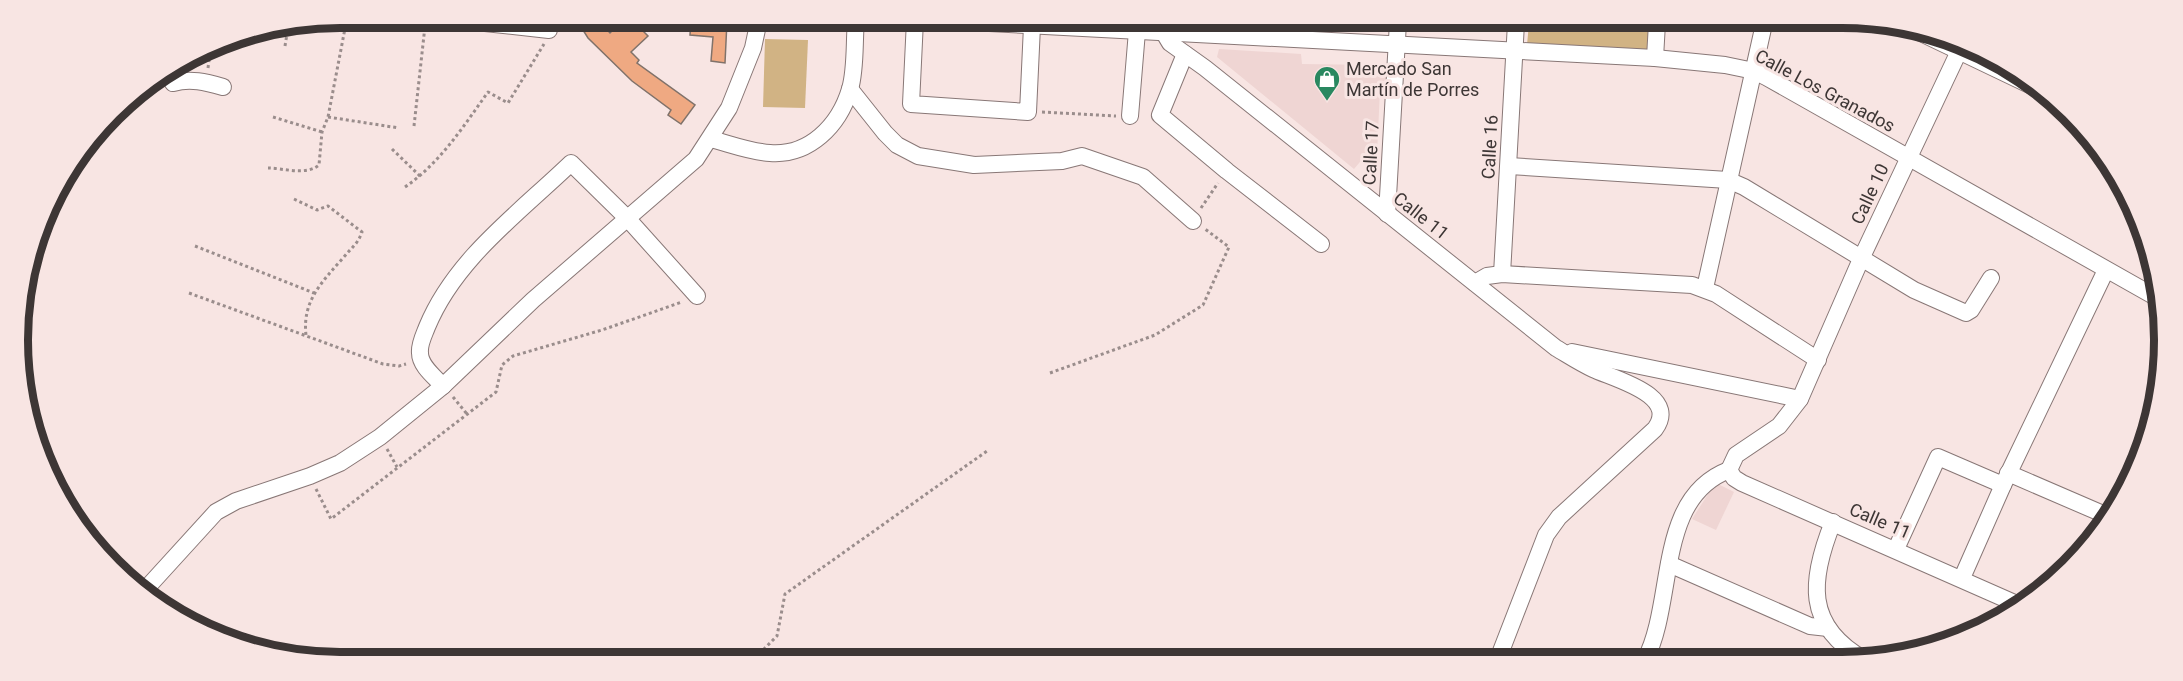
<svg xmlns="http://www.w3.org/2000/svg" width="2183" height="681" viewBox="0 0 2183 681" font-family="Roboto,sans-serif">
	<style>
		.built { fill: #efd5d3 }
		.green { fill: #d1b384 }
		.building { fill: #efa982; stroke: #80726a; stroke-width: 1.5 }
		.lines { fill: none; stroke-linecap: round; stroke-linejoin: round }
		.minor-casing { stroke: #887776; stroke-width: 18 }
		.path { stroke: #9a8d8c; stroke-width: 3; stroke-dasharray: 3 3; stroke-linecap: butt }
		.minor { stroke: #fff; stroke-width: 16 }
		.labels { text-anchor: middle; stroke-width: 6; stroke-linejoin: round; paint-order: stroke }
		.poi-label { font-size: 18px; fill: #3d3635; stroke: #f8e5e3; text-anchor: start }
		.street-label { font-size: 18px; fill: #3d3635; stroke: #f8e5e3 }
		.rim { fill: none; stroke: #3d3635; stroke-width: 8 }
	</style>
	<rect width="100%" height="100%" fill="#f8e5e3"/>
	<g class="built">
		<path d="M1219,49L1301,54L1302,64L1376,65V71L1389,72L1388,90H1380L1377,154L1365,156L1354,169L1217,57Z"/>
		<path d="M1714,485H1720L1734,492L1716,530L1692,519Z"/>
	</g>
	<g class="green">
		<path d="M1529,23H1651L1649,52L1527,45Z"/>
		<path d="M765,39L808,40L805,108L763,107Z"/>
	</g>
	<g class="building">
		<path d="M576,19H597L610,33L624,19H631L648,36L631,52L639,60L637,63L695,105L681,124L668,115L671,110L632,81L588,38Z"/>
		<path d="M691,19L727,21L725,63L711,61L713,37L690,35Z"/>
	</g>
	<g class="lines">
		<g class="minor-casing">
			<g id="minor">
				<path d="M438,18L549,30"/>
				<path d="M915,20L911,104L1028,112L1032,26"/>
				<path d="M931,20L1655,58L1725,65L1754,71L1766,77L2159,299"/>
				<path d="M1902,24L2040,90"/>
				<path d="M1161,28L1170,43L1205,68L1556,348C1568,355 1580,363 1593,369C1614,379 1680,395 1655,429L1559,517L1546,535L1498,659"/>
				<path d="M1185,54L1160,115L1227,171L1321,244"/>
				<path d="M1655,58L1657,23"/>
				<path d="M167,74L173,83C190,78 206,82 223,87"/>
				<path d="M850,89L885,133L897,145L918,156L974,165L1062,161L1082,156L1143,177L1193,221"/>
				<path d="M1130,116L1137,31"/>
				<path d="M711,139C730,144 751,152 770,153C809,156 839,126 850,89C856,69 854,42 856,20"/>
				<path d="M1509,166L1728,180L1744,187L1914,290L1966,313L1971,310L1991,278"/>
				<path d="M1387,214L1398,22"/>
				<path d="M1502,274L1516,23"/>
				<path d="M1475,283L1487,276L1502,274L1692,285L1716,294L1818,360"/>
				<path d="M1705,288L1764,24"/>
				<path d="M1572,352L1800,399"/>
				<path d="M443,386C435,377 420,366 420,353C419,344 424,335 427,327C455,259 519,213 571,163L627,218L697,296"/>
				<path d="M1729,470L1736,455L1779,426L1800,399L1861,259L1961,47"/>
				<path d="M1729,470L1734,478L1742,483L2019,605"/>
				<path d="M2008,473L2110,517"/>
				<path d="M1833,522C1810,579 1804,626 1865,660"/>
				<path d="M1896,549L1938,457L2003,485"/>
				<path d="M1669,564L1810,626L1828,628"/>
				<path d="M1962,578L2003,485L2106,270"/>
				<path d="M144,591L216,512L236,501L310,476L340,463L380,437L443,386L533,300L696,159L729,108L753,48L759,20"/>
				<path d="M1645,660C1676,601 1655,498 1729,470"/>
			</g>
		</g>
		<g class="path">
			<path d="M285,46L288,28"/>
			<path d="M208,68L211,46"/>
			<path d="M1042,112L1116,116"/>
			<path d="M273,117L322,132"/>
			<path d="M328,117L399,128"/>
			<path d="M414,126L425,26"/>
			<path d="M392,149L421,177"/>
			<path d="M268,168C283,168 306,176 319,165L322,132L328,117L347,18"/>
			<path d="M405,187C440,163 463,127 488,92L508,103L544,44"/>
			<path d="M294,199L317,210L328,206L362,232C358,244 351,248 343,258C322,282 302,301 306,335"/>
			<path d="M1201,208L1218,183"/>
			<path d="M195,246L314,293"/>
			<path d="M189,293L383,364L399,366L406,364"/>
			<path d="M1050,373L1155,335L1203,305L1229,247L1205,229"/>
			<path d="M453,397L467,414"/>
			<path d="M387,449L397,467"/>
			<path d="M316,489L331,519L496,392L502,365L513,356L602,330L682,302"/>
			<path d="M755,658L777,636L785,594L987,451"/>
		</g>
		<use href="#minor" class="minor"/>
	</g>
	<defs>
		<g id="shop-pin" transform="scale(1.35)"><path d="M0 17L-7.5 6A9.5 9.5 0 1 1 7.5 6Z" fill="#298860" stroke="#f8e5e3"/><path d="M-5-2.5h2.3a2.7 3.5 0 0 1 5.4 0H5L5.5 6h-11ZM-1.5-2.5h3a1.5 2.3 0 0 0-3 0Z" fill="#fff"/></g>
	</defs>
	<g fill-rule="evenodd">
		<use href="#shop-pin" x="1327" y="79"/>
	</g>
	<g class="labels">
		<g class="poi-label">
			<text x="1346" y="75">Mercado San<tspan x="1346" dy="21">Martín de Porres</tspan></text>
		</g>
		<g class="street-label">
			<text transform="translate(1825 91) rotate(28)" y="6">Calle Los Granados</text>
			<text transform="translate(1490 147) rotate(-87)" y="6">Calle 16</text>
			<text transform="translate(1371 153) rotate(-87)" y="6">Calle 17</text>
			<text transform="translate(1870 194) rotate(-65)" y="6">Calle 10</text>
			<text transform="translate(1421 216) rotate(38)" y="6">Calle 11</text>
			<text transform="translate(1880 521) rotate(23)" y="6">Calle 11</text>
		</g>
	</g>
	<path d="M0 0H2183V681H0ZM340 28H1842A312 312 0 0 1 2154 340V340A312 312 0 0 1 1842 652H340A312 312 0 0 1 28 340V340A312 312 0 0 1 340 28Z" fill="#f8e5e3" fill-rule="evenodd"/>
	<path class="rim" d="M340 28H1842A312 312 0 0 1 2154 340V340A312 312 0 0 1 1842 652H340A312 312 0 0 1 28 340V340A312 312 0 0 1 340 28Z"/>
</svg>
